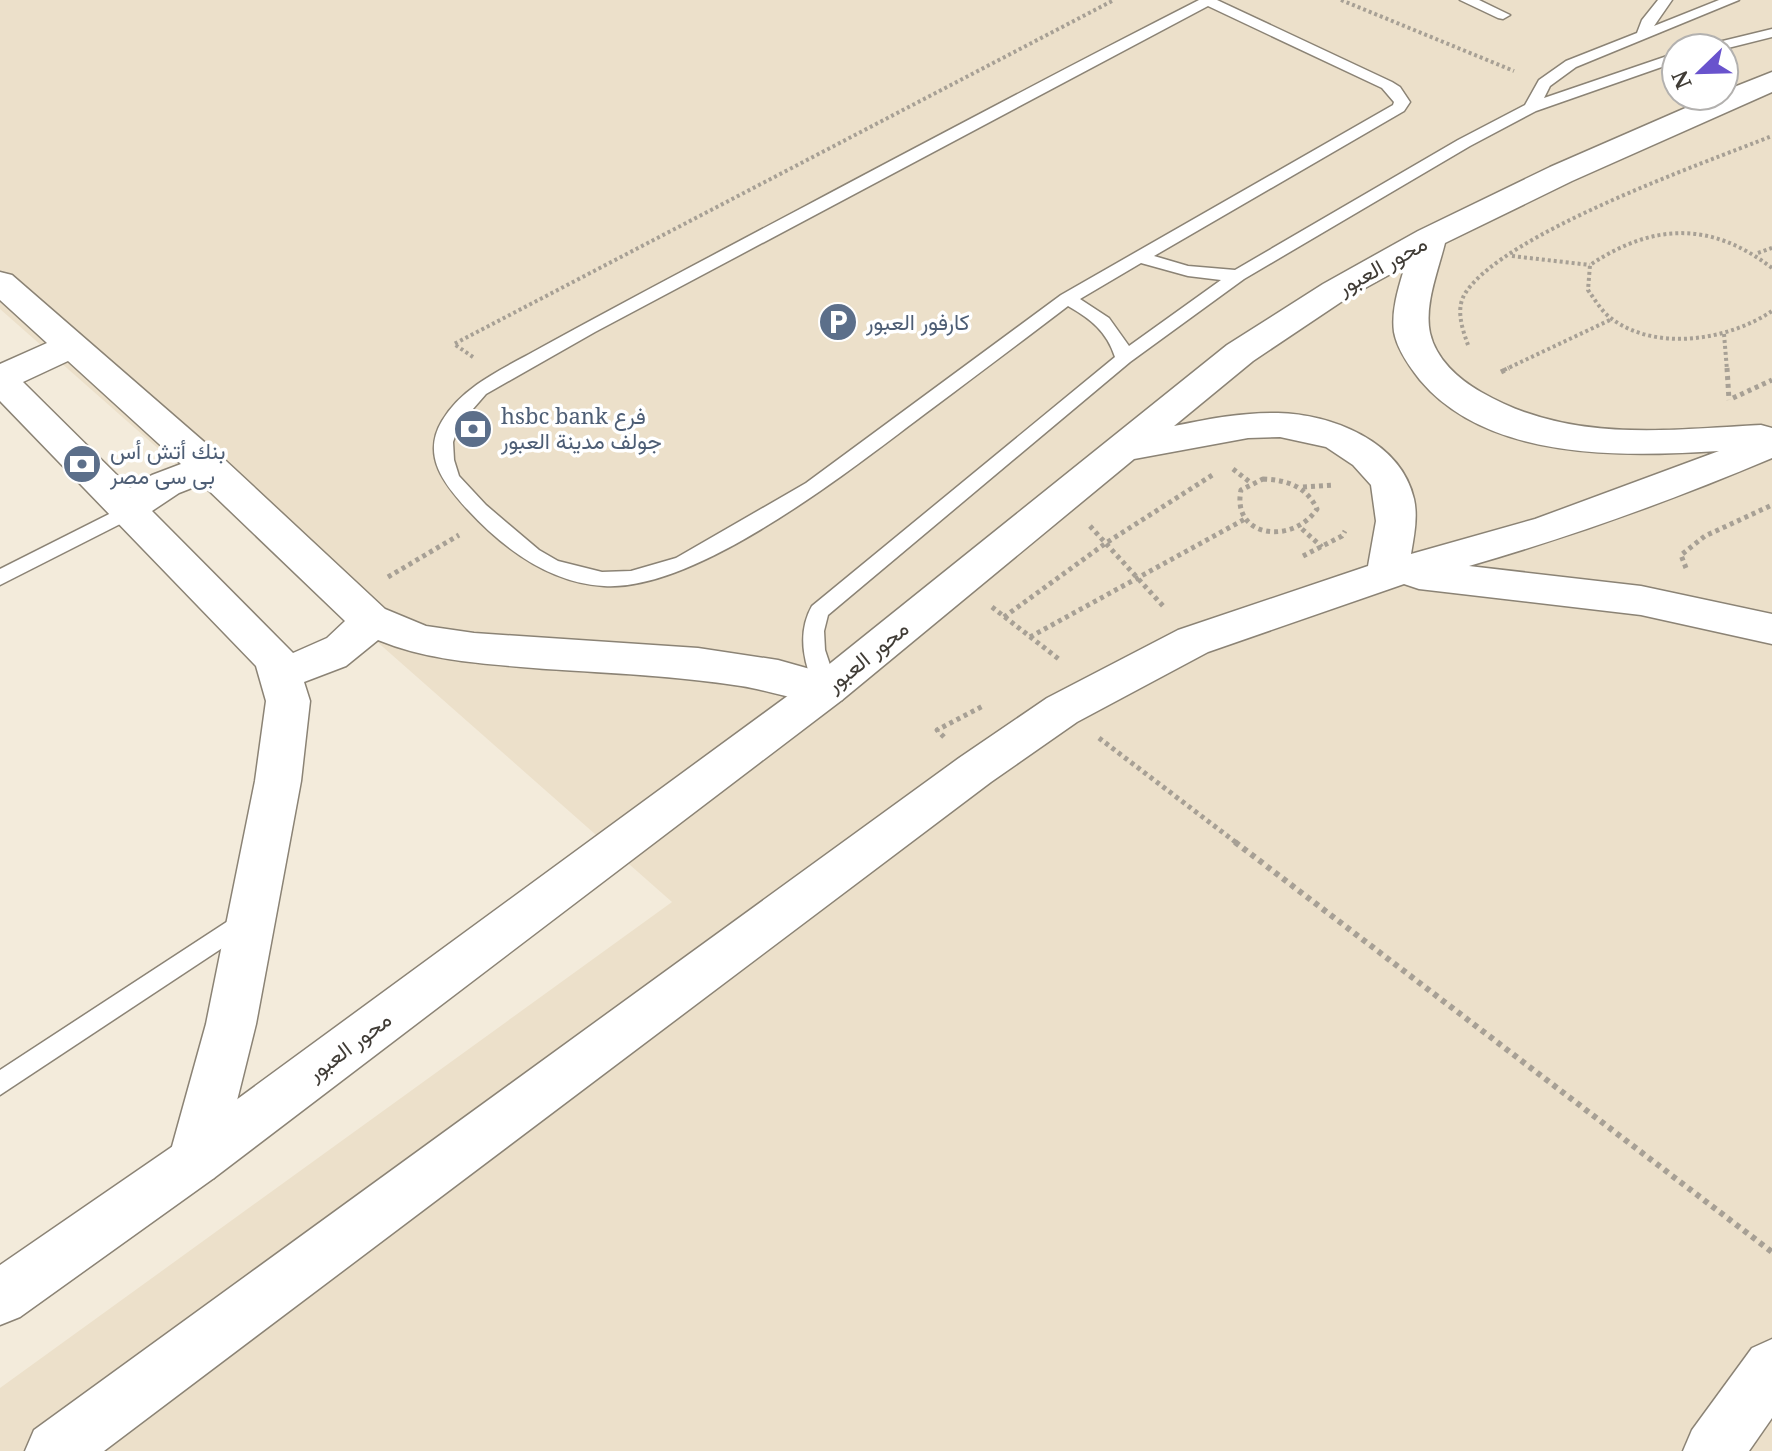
<svg xmlns="http://www.w3.org/2000/svg" width="1772" height="1451" viewBox="0 0 1772 1451" font-family="'Noto Serif',Vazirmatn,serif">
	<style>
		.built { fill: #ece0ca; fill-rule: evenodd }
		.lines { fill: none; stroke-linecap: round; stroke-linejoin: round }
		.service-casing { stroke: #8b8375; stroke-width: 3 }
		.minor-casing { stroke: #8b8375; stroke-width: 3 }
		.tertiary-casing { stroke: #8b8375; stroke-width: 3 }
		.trunk-casing { stroke: #8b8375; stroke-width: 3 }
		.path-far2 { stroke: #a7a095; stroke-width: 4; stroke-dasharray: 3 3; stroke-linecap: butt }
		.path-far1 { stroke: #a7a095; stroke-width: 5; stroke-dasharray: 4 4; stroke-linecap: butt }
		.path { stroke: #a7a095; stroke-width: 6; stroke-dasharray: 5 5; stroke-linecap: butt }
		.service { fill: #fff; fill-rule: evenodd }
		.minor { fill: #fff; fill-rule: evenodd }
		.tertiary { fill: #fff; fill-rule: evenodd }
		.trunk { fill: #fff; fill-rule: evenodd }
		.labels { text-anchor: middle; stroke-width: 7; stroke-linejoin: round; paint-order: stroke }
		.street-label { font-size: 22px; fill: #403c36; stroke: #fff }
		.service-label { font-size: 22px; fill: #4e5e75; stroke: #fff; text-anchor: start }
	</style>
	<rect width="100%" height="100%" fill="#f3ebdb"/>
	<path class="built" d="M0,0H1772V1451H0V1388L672,902L0,309ZM1676,48H1724V96H1676Z"/>
	<g class="lines">
		<g class="service-casing">
			<g id="service">
				<path d="M1199,0H1217L1392,82L1400,87L1410,102L1404,111L1154,256L1188,266L1235,270L1458,140L1525,105L1539,80L1566,61L1637,33L1642,20L1658,0H1672L1654,26L1719,0H1739L1576,67L1550,86L1544,98L1676,53V62L1536,111L1470,146L1244,279L1130,362L828,615L824,631L825,650L838,689L835,695H819C804,668 796,634 812,606L1115,357C1107,332 1091,319 1068,306C1021,342 974,377 926,413C853,468 697,592 604,586C550,583 504,549 468,510C445,485 421,456 442,421C463,385 507,367 542,347C589,321 636,296 683,271C855,180 1026,88 1199,0ZM1208,6L1382,88L1394,102L1393,105L1061,295L806,483L676,558L631,571L602,572L558,561L539,550L486,505L459,476L454,460L453,442L459,425L486,394L595,332ZM1141,263L1188,276L1221,280L1129,346L1109,318L1080,299Z"/>
				<path d="M1460,0H1479L1510,15L1503,19L1498,18Z"/>
				<path d="M1772,29V37L1724,49L1704,48L1706,45Z"/>
				<path d="M127,505L134,507L137,512L134,517L0,585V569Z"/>
				<path d="M248,908L257,911L260,918L257,925L0,1095V1070Z"/>
			</g>
		</g>
		<g class="minor-casing">
			<path id="minor" d="M0,272L12,275L225,460L385,609L426,626L474,633L698,648L778,660L842,678L849,689L842,700C818,708 769,690 741,686C676,676 611,673 546,669C488,664 432,662 378,640L346,666L304,682L310,701L301,781L256,1024L222,1161L214,1178L195,1185L176,1178L168,1161L206,1024L255,781L266,701L256,666L0,401V364L47,343L0,300ZM68,361L181,464L152,475L130,488L23,382ZM202,484L345,621L327,638L293,653L152,511L179,493Z"/>
		</g>
		<g class="tertiary-casing">
			<path id="tertiary" d="M1772,1339V1418L1749,1451H1683L1692,1430L1752,1348Z"/>
		</g>
		<g class="trunk-casing">
			<path id="trunk" d="M1772,72V92L1572,181L1445,243C1438,271 1424,305 1430,333C1436,359 1458,379 1481,392C1569,443 1663,430 1761,425L1772,428V458C1673,500 1573,536 1469,566L1641,586L1772,614V644L1641,615L1419,589L1404,584L1208,652L1077,722L991,782L104,1451H25L34,1430L959,758L1047,698L1178,630L1368,566L1376,521L1371,485L1353,465L1326,447L1280,437L1248,438L1134,459L842,700L214,1178L20,1317L0,1325V1265L176,1144L812,678L1227,345L1323,284L1418,231L1550,167L1713,96H1724V91ZM1405,266C1399,286 1391,310 1394,332C1397,349 1409,366 1420,380C1488,461 1623,457 1719,451L1535,519L1411,554C1414,536 1418,517 1414,499C1401,441 1331,414 1278,413C1243,412 1208,419 1174,426L1253,361L1347,298Z"/>
		</g>
		<g class="path-far2">
			<path d="M1341,0L1514,71"/>
			<path d="M1758,253L1772,248"/>
			<path d="M1512,256L1590,265"/>
			<path d="M1772,268C1711,221 1653,223 1590,265L1588,290C1595,300 1602,312 1612,319C1657,352 1729,340 1772,311"/>
			<path d="M1724,334L1727,370"/>
			<path d="M1468,345C1462,328 1455,308 1466,292C1506,233 1701,164 1772,136"/>
			<path d="M473,357L454,344L1114,0"/>
			<path d="M1504,370L1612,319"/>
		</g>
		<g class="path-far1">
			<path d="M1727,368L1729,400"/>
			<path d="M1501,372L1509,368"/>
			<path d="M1733,398L1772,380"/>
			<path d="M1233,469L1251,483"/>
			<path d="M1263,479C1287,480 1306,486 1317,509C1293,545 1231,538 1241,490Z"/>
			<path d="M1303,487L1333,485"/>
			<path d="M1090,526L1164,607"/>
			<path d="M1302,529L1322,547"/>
			<path d="M1303,556L1342,536L1345,531"/>
			<path d="M1686,568L1681,555L1705,536L1772,505"/>
			<path d="M388,577L459,535"/>
			<path d="M992,607L1060,660"/>
			<path d="M1004,617L1106,543L1214,474"/>
			<path d="M1030,637L1245,519"/>
			<path d="M944,737L937,730L983,706"/>
			<path d="M1099,738L1238,844"/>
		</g>
		<path class="path" d="M1235,842L1772,1252"/>
		<use href="#service" class="service"/>
		<use href="#minor" class="minor"/>
		<use href="#tertiary" class="tertiary"/>
		<use href="#trunk" class="trunk"/>
	</g>
	<defs>
		<g id="parking-disc" transform="scale(2)"><circle r="9.5" fill="#5c6f8a" stroke="#fff"/><path d="M-3.5-5.5H1a3.5 3.5 0 0 1 0 7H-1V5.5H-3.5ZM-1-3.4V-.6H.8a1.4 1.4 0 0 0 0-2.8Z" fill="#fff"/></g>
		<g id="bank-disc" transform="scale(2)"><circle r="9.5" fill="#5c6f8a" stroke="#fff"/><path d="M-6-4H6V4H-6ZM0-2.3a2.3 2.3 0 1 0 0 4.6a2.3 2.3 0 1 0 0-4.6Z" fill="#fff"/></g>
	</defs>
	<g fill-rule="evenodd">
		<use href="#parking-disc" x="838" y="322"/>
		<use href="#bank-disc" x="473" y="429"/>
		<use href="#bank-disc" x="82" y="464"/>
	</g>
	<g class="labels">
		<g class="street-label">
			<text transform="translate(1382 265) rotate(-29)" y="8">محور العبور</text>
			<text transform="translate(867 656) rotate(-39)" y="8">محور العبور</text>
			<text transform="translate(349 1046) rotate(-37)" y="8">محور العبور</text>
		</g>
		<g class="service-label">
			<text x="866" y="330">كارفور العبور</text>
			<text x="501" y="424">hsbc bank فرع<tspan x="501" dy="25">جولف مدينة العبور</tspan></text>
			<text x="110" y="459">بنك أتش أس<tspan x="110" dy="25">بى سى مصر</tspan></text>
		</g>
	</g>
	<g transform="translate(1700 72) rotate(247)"><circle r="38" fill="#ffffff" stroke="#b3b1af" stroke-width="2"/>
	<path d="M0-6L14 30L0 20L-14 30Z" fill="#6953cd"/>
	<text y="-12" font-size="22" font-weight="bold" text-anchor="middle" fill="#403c36">N</text>
	</g>
</svg>
